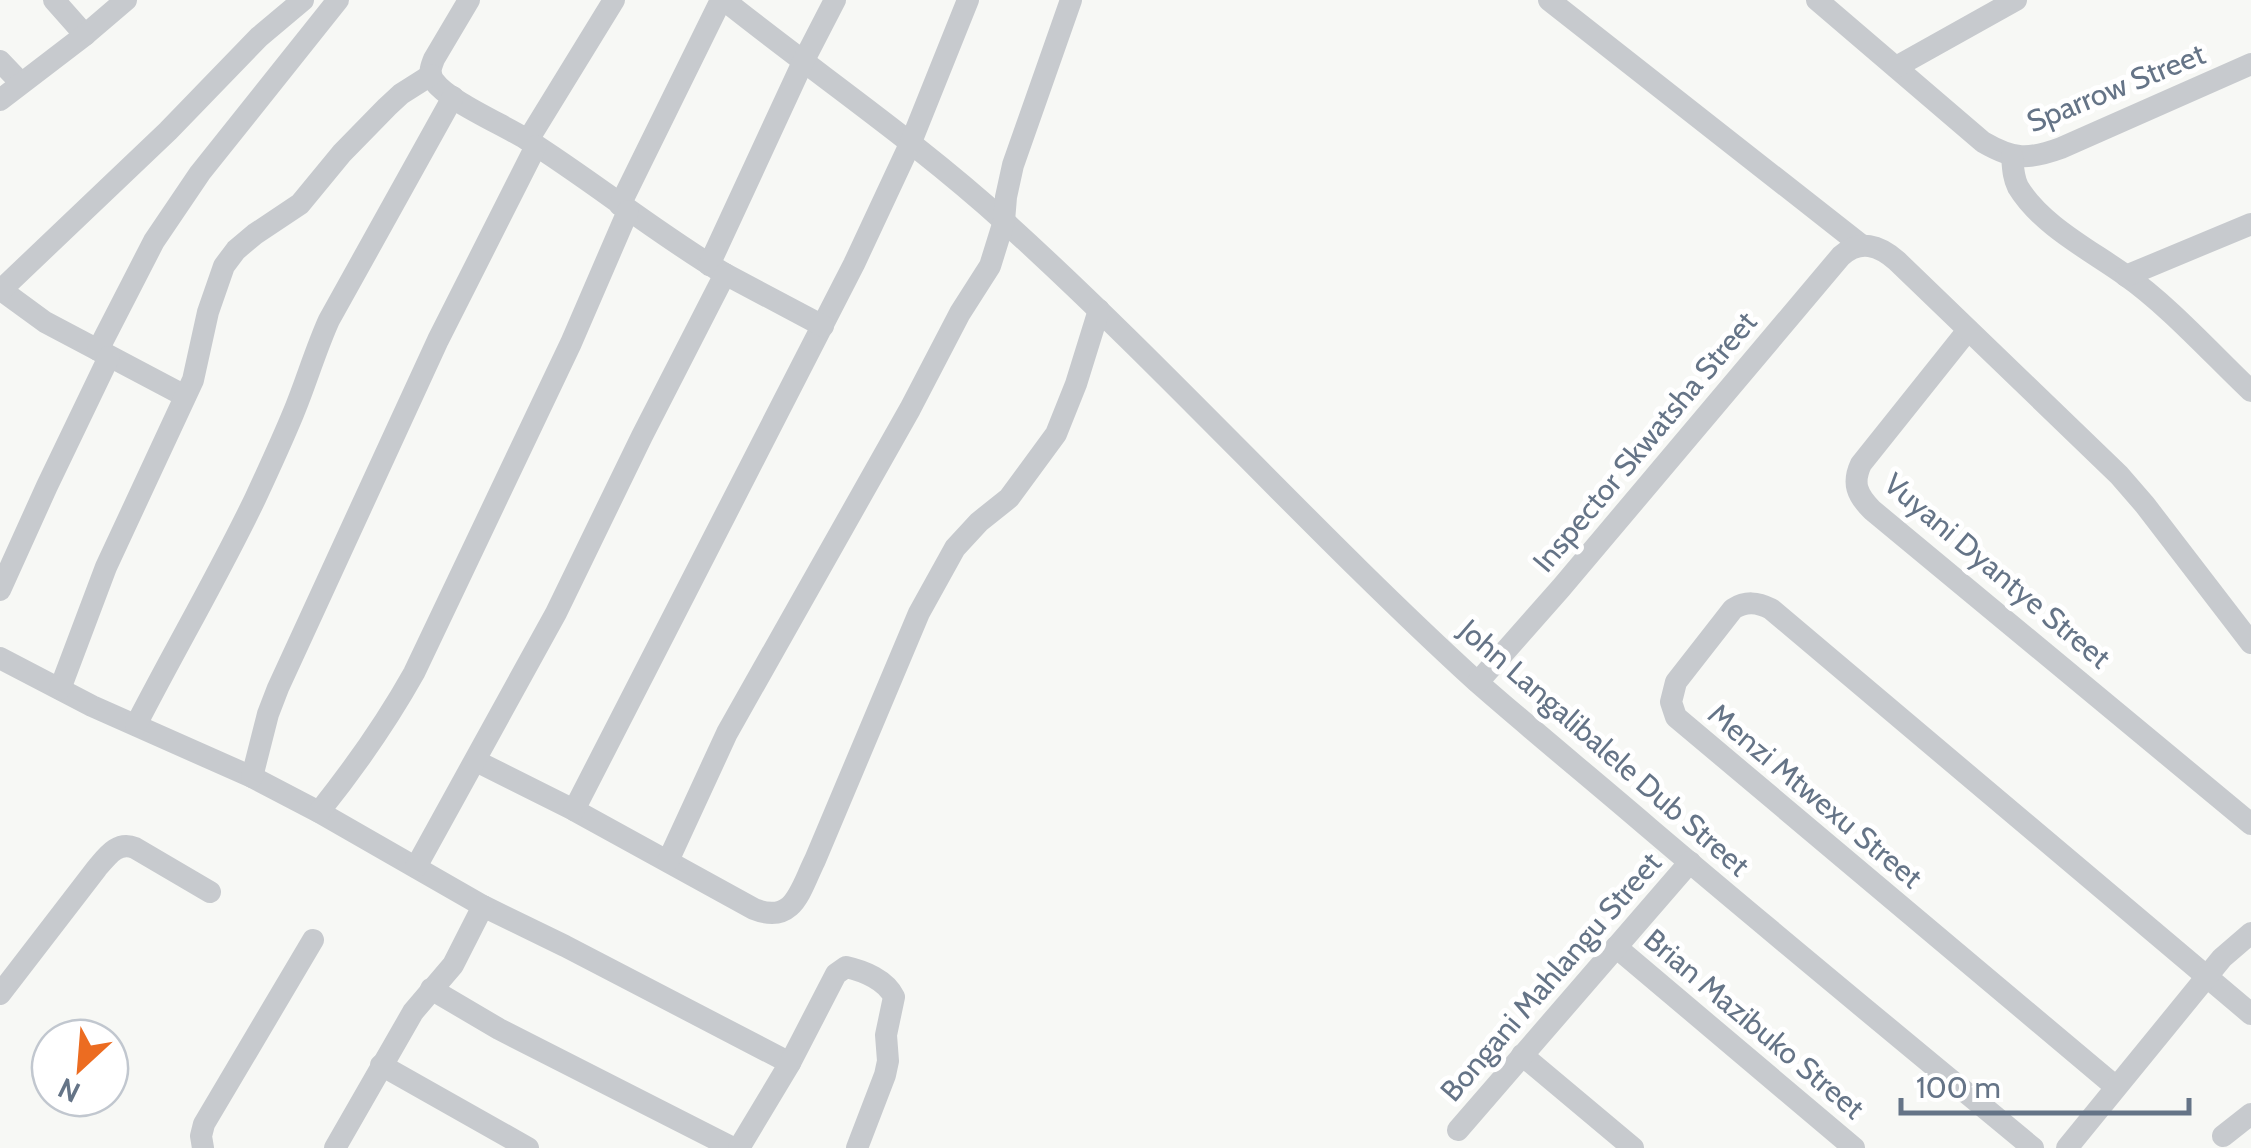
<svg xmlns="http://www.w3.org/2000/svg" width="2251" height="1148" viewBox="0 0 2251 1148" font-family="Cabin,sans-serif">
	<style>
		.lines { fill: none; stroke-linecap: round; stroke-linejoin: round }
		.minor { stroke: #c7cace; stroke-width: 22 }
		.labels { text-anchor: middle; stroke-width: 10; stroke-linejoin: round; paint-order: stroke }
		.street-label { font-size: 30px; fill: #657487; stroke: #fff }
	</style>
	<rect width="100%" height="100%" fill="#f7f8f5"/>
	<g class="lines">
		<g class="minor">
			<path d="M54,0L85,35"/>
			<path d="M469,0L434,59C431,67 428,73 434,81C448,101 502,124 526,139C594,182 656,233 725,274"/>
			<path d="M724,0C818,75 917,142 1006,223C1168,370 1314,533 1476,681C1533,731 1592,779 1649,828C1776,936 1905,1042 2033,1148"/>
			<path d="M1549,0L1861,245"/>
			<path d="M1817,0L1983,142C2014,160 2028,160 2061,148L2251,64"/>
			<path d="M0,61L21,83"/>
			<path d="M1896,67L2016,0"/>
			<path d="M0,100L85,35L126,0"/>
			<path d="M528,140L614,0"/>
			<path d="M2012,156C2013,167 2013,177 2018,187C2041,225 2090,250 2125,275C2168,305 2212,354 2251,391"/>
			<path d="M620,205L721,0"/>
			<path d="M709,265L803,62L835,0"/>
			<path d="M2126,276L2251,224"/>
			<path d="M0,289L45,322L185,396"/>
			<path d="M1,290L168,131L259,37L303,0"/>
			<path d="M1968,330L1861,464C1852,483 1857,495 1872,510L2251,824"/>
			<path d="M98,350L154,241L200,173L338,0"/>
			<path d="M0,590L47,486L109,357"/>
			<path d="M0,658L92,706L252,777L319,812L483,906L565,946L790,1063"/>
			<path d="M1478,682L1561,588L1841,256C1860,239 1879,245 1897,261L2119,475L2145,505L2251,643"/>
			<path d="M60,689L106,567L193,380L208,312L224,266L236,250L255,234L300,204L342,153L387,107L401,94L431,75"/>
			<path d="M136,725C175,649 218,576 255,499C268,471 281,443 293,414C306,383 315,351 329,320L453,97"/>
			<path d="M476,761L574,810L754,909C794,925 800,890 815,860L919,613L955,548L979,522L1009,498L1056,434L1076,384L1099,310"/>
			<path d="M252,777L268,714L278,688L438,340L536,146"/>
			<path d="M574,810L854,264L911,142L968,0"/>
			<path d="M319,812C355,767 386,723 414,673L571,343L628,211"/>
			<path d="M668,861L727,733L910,409L960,313L990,266L1004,221L1006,197L1013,165L1071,0"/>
			<path d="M416,867L556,613L642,436L725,274L823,326"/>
			<path d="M1616,947L1854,1148"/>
			<path d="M431,989L499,1029L733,1148"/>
			<path d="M0,994L97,868C108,855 118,841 135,848L210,892"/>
			<path d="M1522,1055L1633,1148"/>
			<path d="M381,1065L528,1148"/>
			<path d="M2116,1087L1676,717L1671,702L1676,682L1733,609C1746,601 1757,602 1771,609L2251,1014"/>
			<path d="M1458,1130L1690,862"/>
			<path d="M2223,1136L2251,1114"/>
			<path d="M203,1148L201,1136L204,1124L313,940"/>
			<path d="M335,1148L413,1012L453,965L483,906"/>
			<path d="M739,1148L790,1063L836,974L846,967C864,971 886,980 894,997L886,1035L888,1061L885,1075L857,1148"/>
			<path d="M2067,1148L2222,958L2251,933"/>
		</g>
	</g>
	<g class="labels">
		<g class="street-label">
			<text transform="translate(2116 88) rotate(-22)" y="10">Sparrow Street</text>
			<text transform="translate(1645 442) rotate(-50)" y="10">Inspector Skwatsha Street</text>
			<text transform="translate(1997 571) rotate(40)" y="10">Vuyani Dyantye Street</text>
			<text transform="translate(1604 748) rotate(41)" y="10">John Langalibalele Dub Street</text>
			<text transform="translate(1815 796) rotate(40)" y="10">Menzi Mtwexu Street</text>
			<text transform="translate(1551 977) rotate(-49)" y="10">Bongani Mahlangu Street</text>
			<text transform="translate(1754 1024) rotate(40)" y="10">Brian Mazibuko Street</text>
		</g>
	</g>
	<g transform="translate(80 1068) rotate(206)"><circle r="48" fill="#ffffff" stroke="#c1c7cf" stroke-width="2.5"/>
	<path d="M0-8L18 38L0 25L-18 38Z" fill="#ec6c21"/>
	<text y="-15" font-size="28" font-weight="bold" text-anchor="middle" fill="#657487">N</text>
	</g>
	<path d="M1901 1098v15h288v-15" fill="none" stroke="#657487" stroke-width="5"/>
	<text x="1916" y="1098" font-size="30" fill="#657487" stroke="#ffffff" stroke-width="8" paint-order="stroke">100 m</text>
</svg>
